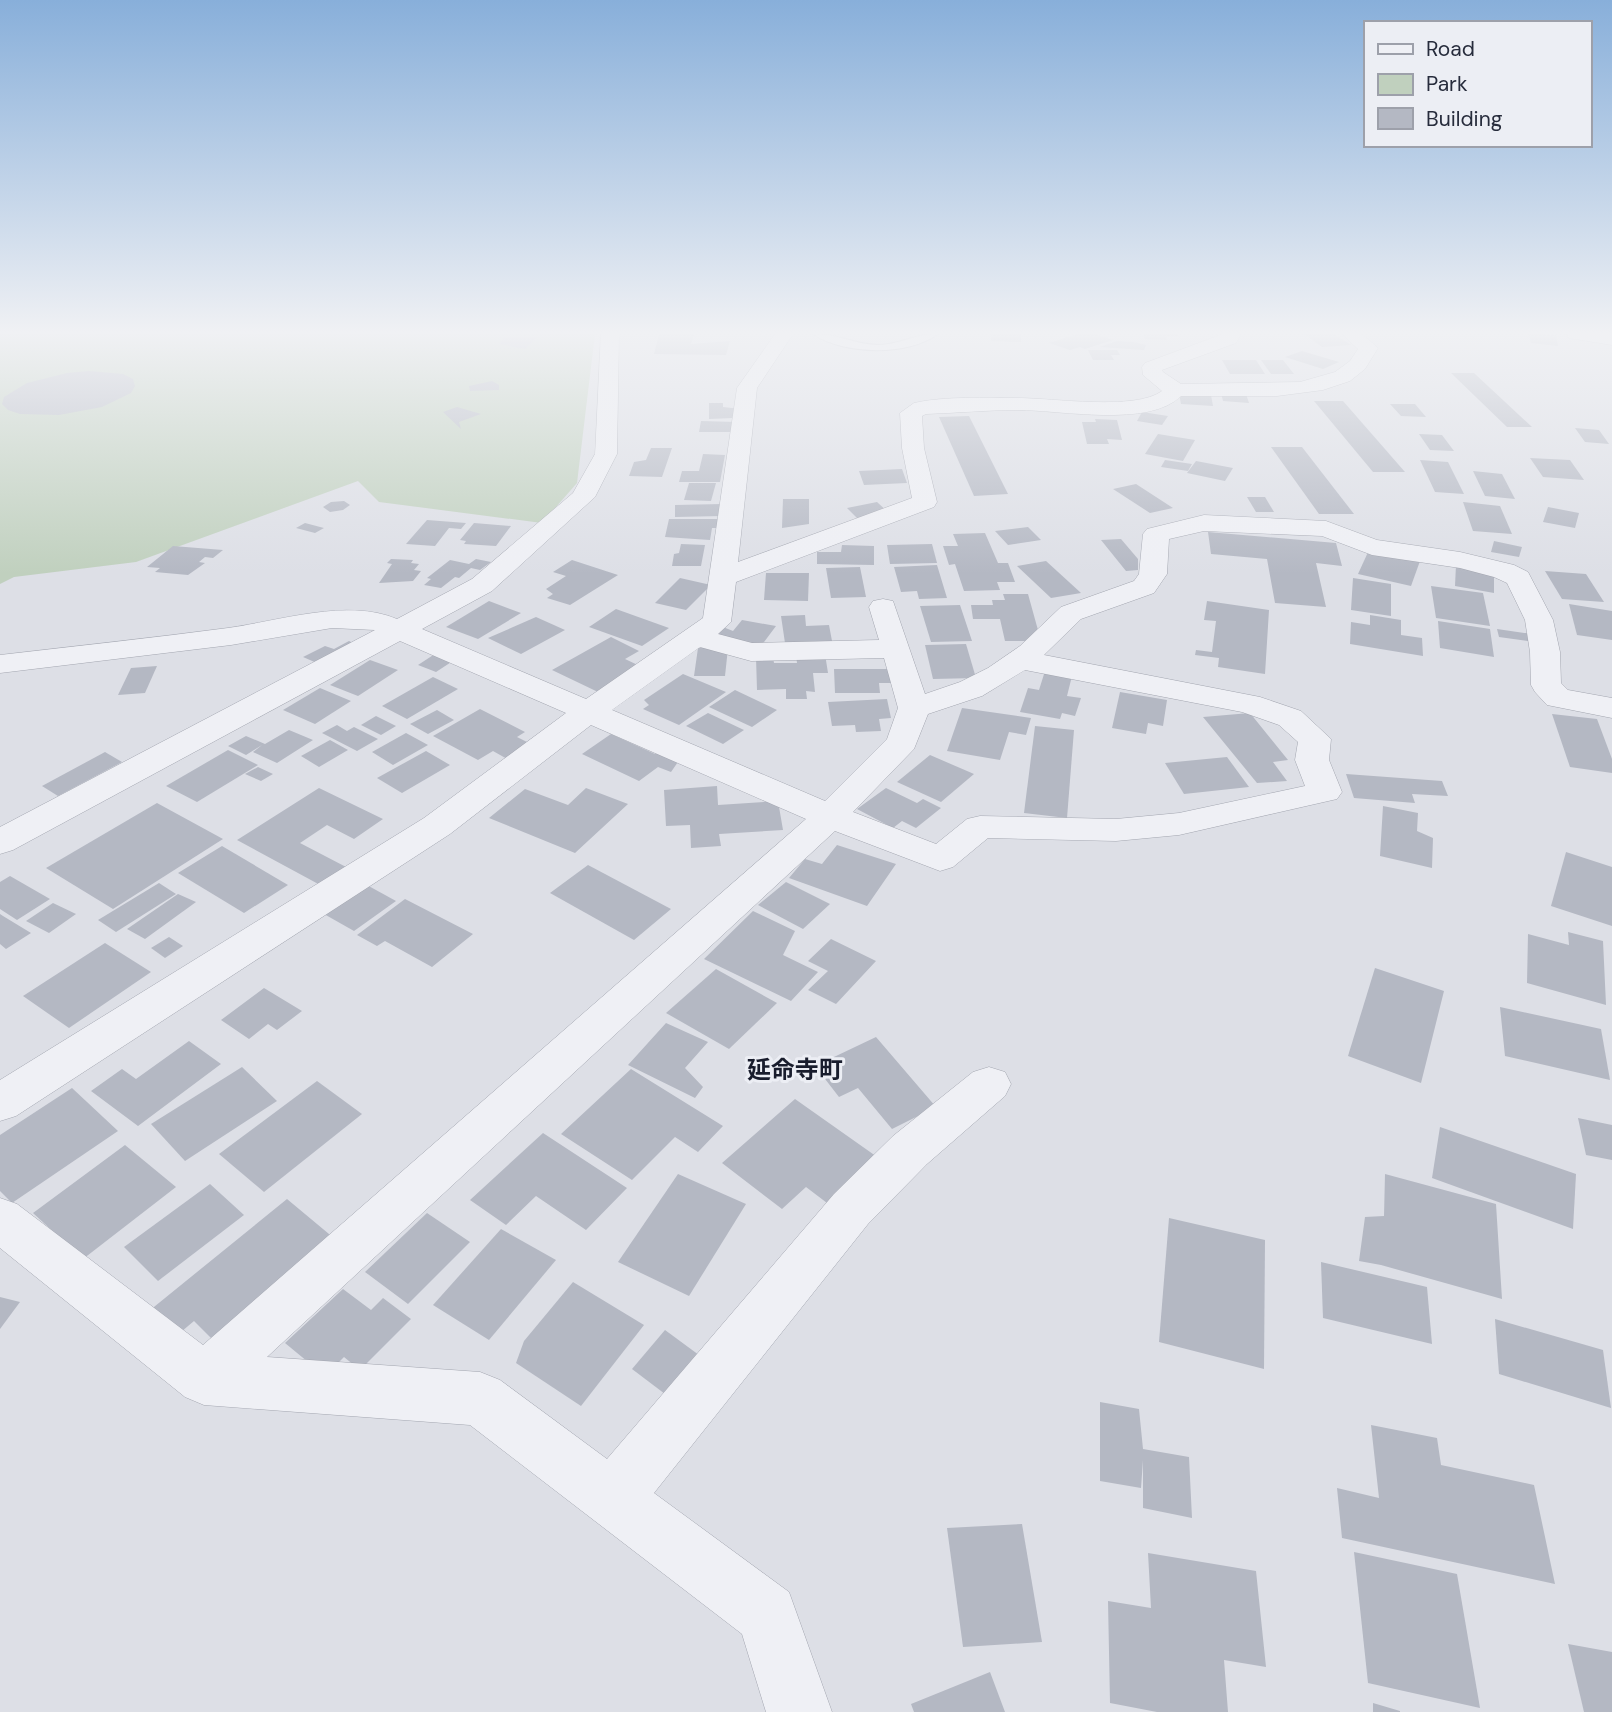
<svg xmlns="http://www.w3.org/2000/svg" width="1612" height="1712" viewBox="0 0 1612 1712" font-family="'DM Sans','Noto Sans JP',sans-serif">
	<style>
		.green { fill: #c0d0be }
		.building { fill: #b4b8c3 }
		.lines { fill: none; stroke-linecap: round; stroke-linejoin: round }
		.service-casing { stroke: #a3a6b0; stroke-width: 2 }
		.minor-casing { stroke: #a3a6b0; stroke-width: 1 }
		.service { fill: #eff0f5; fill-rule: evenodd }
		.minor { fill: #eff0f5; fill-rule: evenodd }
		.labels { text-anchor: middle; stroke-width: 6; stroke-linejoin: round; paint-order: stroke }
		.quarter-label { font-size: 24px; font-weight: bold; fill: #191d2d; stroke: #eceef4 }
	</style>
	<rect width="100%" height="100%" fill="#dddfe6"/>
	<path class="green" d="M0,334H595L577,483L542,523L379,502L358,481L136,562L14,577L0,584Z"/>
	<g class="building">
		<path d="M659,334H694L691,344L730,341L726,355L654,354Z"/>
		<path d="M991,334H1021V342L991,341Z"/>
		<path d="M1077,334H1096L1113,340L1085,349L1080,347L1070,350L1049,343Z"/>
		<path d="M1143,334H1178L1179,337L1166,336L1167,340L1145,339Z"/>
		<path d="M1304,334H1334L1351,345L1322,347Z"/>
		<path d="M1529,334L1556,335L1558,346L1531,343Z"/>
		<path d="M538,337L525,349L499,344L504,338Z"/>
		<path d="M1117,341L1134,342L1146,345L1144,350L1100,347Z"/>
		<path d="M1088,350H1117L1120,355H1111L1114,360H1093Z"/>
		<path d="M1302,351L1339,362L1323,369L1285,357Z"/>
		<path d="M1222,360H1256L1265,374H1230Z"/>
		<path d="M1261,360H1283L1294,374H1271Z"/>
		<path d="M89,371L123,374L133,379L135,386L131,393L102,407L59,415L20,414L8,410L2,404L4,397L27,383L67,373Z"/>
		<path d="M1451,373H1474L1532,427H1507Z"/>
		<path d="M492,381L499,385V390L470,391L469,386Z"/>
		<path d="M1220,389L1245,391L1249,403L1223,401Z"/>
		<path d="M1179,393L1211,395L1213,406L1181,404Z"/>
		<path d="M1314,401H1343L1405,472H1373Z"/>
		<path d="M709,403H723V407L741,409V413L733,414V418L709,419Z"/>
		<path d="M1390,404H1415L1426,417L1401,416Z"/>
		<path d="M457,407L481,414L459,422L461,429L443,412Z"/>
		<path d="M1142,412L1168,416L1162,425L1137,421Z"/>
		<path d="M969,416L1008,494L974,496L939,417Z"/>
		<path d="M1095,419L1117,420L1122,440L1107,439L1109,444H1087L1082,422H1096Z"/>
		<path d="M701,421L736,422L734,432H699Z"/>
		<path d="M1575,428L1599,430L1609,444L1585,442Z"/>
		<path d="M1158,434L1195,440L1183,461L1145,454Z"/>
		<path d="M1419,434L1442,435L1454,451L1430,450Z"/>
		<path d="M1271,447H1302L1354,514H1319Z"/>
		<path d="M651,448H672L662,477L629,476L634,462L646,460Z"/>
		<path d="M703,454L725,455L720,482H679L682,471H699Z"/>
		<path d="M1530,458L1570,460L1584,480L1543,477Z"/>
		<path d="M1165,460L1192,464L1188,471L1161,467Z"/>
		<path d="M1420,460L1448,462L1464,494L1435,492Z"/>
		<path d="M1196,461L1233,468L1225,481L1187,473Z"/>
		<path d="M902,469L907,483L864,485L859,471Z"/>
		<path d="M1473,471L1502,474L1515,499L1485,496Z"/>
		<path d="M689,483H716L711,501L684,500Z"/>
		<path d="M1136,484L1173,508L1150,513L1113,489Z"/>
		<path d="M1247,497H1265L1274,512H1256Z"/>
		<path d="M783,499H809V524L782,528Z"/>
		<path d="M344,501L350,505L343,510L330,512L323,507L331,502Z"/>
		<path d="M877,502L889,513L858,519L847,508Z"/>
		<path d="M1463,502L1500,506L1512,534L1473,531Z"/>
		<path d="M722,504V516L675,517V505Z"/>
		<path d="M1548,507L1579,513L1575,528L1543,522Z"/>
		<path d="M669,519H726L725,528H712L710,540L665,537Z"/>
		<path d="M427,520L466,523L461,529L449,528L435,546L406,544Z"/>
		<path d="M305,523L324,528L315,533L296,528Z"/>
		<path d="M474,523L511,526L496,546L464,544L466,541L460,540Z"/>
		<path d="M1028,527L1041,540L1008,545L995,531Z"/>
		<path d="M1208,532L1336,543L1342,566L1316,563L1326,607L1275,603L1267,559L1211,554Z"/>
		<path d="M985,533L998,563H1008L1015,582H997L1000,590L964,591L955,564L949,565L943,546H958L953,534Z"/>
		<path d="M1121,539L1138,559V570L1126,571L1101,540Z"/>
		<path d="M1494,541L1522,547L1519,557L1491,552Z"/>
		<path d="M681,544L705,545L701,566H672L674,554L679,553Z"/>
		<path d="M932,544L937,563L890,564L887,545Z"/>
		<path d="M842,545L874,546V565L817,564V552H841Z"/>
		<path d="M173,546L223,550L213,558L205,557L199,562L205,563L188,575L155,572L160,568L147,567Z"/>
		<path d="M1369,550L1420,561L1411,586L1358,574Z"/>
		<path d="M391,559L413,560L411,563L419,564L414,570L421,571L413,581L379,583L392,564L387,563Z"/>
		<path d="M476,559L491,562L480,570L471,568L459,578L455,577L441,588L424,585L431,579L427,578L450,560L469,564Z"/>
		<path d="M572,560L618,575L570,605L547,598L553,594L546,589L566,576L553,572Z"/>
		<path d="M1046,561L1081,593L1051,598L1017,566Z"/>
		<path d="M937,565L947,598L919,599L917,591L901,592L894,567Z"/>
		<path d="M1456,565L1494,571V593L1455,586Z"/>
		<path d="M860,567L866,597L831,598L826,568Z"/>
		<path d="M1545,571L1586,574L1604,602L1562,599Z"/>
		<path d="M766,573H809L808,601L764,600Z"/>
		<path d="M680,578L711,585L686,610L655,603Z"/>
		<path d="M1353,578L1391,584V616L1351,610Z"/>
		<path d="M1431,586L1483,593L1490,626L1436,618Z"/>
		<path d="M1003,594H1028L1041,641H1005L1000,619H973L971,605H993L992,600H1005Z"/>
		<path d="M489,601L521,613L478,639L446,627Z"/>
		<path d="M1207,601L1269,610L1265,674L1218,667L1219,658L1195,655L1196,650L1212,652L1216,621L1204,620Z"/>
		<path d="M1569,604L1612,611V640L1577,635Z"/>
		<path d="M960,605L972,641L931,642L920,606Z"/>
		<path d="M616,609L669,628L642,646L589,627Z"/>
		<path d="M805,615L806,626L829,625L832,641L785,643L781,616Z"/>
		<path d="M1370,615L1401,620V635L1422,638L1423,656L1350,644L1351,622L1370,625Z"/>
		<path d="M536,617L565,630L521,654L488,638Z"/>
		<path d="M742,620L776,626L761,646L715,637L723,627L733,631Z"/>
		<path d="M1438,621L1490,629L1494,657L1440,648Z"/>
		<path d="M1497,629L1532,634L1535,642L1499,637Z"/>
		<path d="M611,637L639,651L625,659L642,667L598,692L552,670Z"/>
		<path d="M349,641L361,647L326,667L303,657L325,646L334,649Z"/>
		<path d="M966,644L976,678L933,679L925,645Z"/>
		<path d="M444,648L462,655L436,672L418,665Z"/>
		<path d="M698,648H728L725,676H694Z"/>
		<path d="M825,654L828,673H813L815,692L806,691L807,699H786V689L757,690L756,657H773L774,663H797L796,655Z"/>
		<path d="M370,660L398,670L358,696L330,685Z"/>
		<path d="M157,666L145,693L118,695L131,668Z"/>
		<path d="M834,669H891L892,683H879L880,693H835Z"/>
		<path d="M1045,671L1072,676L1067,696L1081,698L1075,716L1062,713L1060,719L1020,712L1028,688L1039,690Z"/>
		<path d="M683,674L726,692L679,725L643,709L649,705L644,700Z"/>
		<path d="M433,677L458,689L407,719L382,706Z"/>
		<path d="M320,688L351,701L315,724L283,710Z"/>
		<path d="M735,690L777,710L752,727L709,707Z"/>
		<path d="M1120,692L1167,700L1163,726L1148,723L1146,734L1112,728Z"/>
		<path d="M887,699L891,718L879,719L881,731L856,732L855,725L832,726L828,702Z"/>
		<path d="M962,708L1031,718L1026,735L1009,732L1000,760L947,751Z"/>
		<path d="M480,709L525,732L517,737L533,745L509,760L493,751L478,760L433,736Z"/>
		<path d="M437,710L454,720L428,734L410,724Z"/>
		<path d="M708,713L744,730L723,744L686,726Z"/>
		<path d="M1250,713L1288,760L1273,762L1287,781L1257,783L1203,717Z"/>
		<path d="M1552,714L1597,719L1612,759V773L1570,767Z"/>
		<path d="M376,716L396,726L381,735L361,725Z"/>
		<path d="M337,725L347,731L354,727L378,739L357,751L322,733Z"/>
		<path d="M1035,726L1074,730L1067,818L1024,813Z"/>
		<path d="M289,730L313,740L277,763L253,752L262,745L246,755L228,746L246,736L265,744Z"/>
		<path d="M406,733L428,745L393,765L372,752Z"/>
		<path d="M611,734L655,754L665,747L680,759L671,772L658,767L639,781L582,754Z"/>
		<path d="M330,740L348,750L319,767L301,756Z"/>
		<path d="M228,750L258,765L197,802L166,786Z"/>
		<path d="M426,751L450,765L402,793L377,778Z"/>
		<path d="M105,752L122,762L58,796L42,786Z"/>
		<path d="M930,755L974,774L941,802L897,782Z"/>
		<path d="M1227,757L1249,787L1184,794L1165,763Z"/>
		<path d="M258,767L273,774L261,781L245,774Z"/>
		<path d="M1346,774L1442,781L1448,796L1412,794L1415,803L1354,798Z"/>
		<path d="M717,786L718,805L778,801L783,830L719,834L721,846L691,848L690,825L666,826L664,790Z"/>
		<path d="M319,788L383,819L354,839L327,825L300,843L348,868L322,886L237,840Z"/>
		<path d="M586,788L628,804L575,853L489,818L525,789L568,805Z"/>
		<path d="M886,788L917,803L923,799L941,808L916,828L902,821L893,828L857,809Z"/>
		<path d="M157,803L223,839L113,909L46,868Z"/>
		<path d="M1383,806L1418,813L1417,831L1433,838L1432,868L1380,856Z"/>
		<path d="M837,845L896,864L867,906L789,878L805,859L822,864Z"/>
		<path d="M222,846L288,885L244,913L178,873Z"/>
		<path d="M1566,852L1612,867V926L1551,906Z"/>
		<path d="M588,865L671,909L634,940L550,893Z"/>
		<path d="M10,876L50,899L17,920L0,909V882Z"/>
		<path d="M786,882L830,904L803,929L758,905Z"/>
		<path d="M159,883L176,894L116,932L98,920Z"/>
		<path d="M365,884L396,901L354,931L324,914Z"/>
		<path d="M178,894L196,902L145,939L127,929Z"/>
		<path d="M405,899L473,934L432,967L385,941L377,946L357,935Z"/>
		<path d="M53,903L76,914L49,933L26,921Z"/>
		<path d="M753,911L795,931L783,955L818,972L791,1001L704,959Z"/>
		<path d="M0,914L3,916L31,933L6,949L0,944Z"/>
		<path d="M1568,932L1603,941L1606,1005L1527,983L1528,934L1569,945Z"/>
		<path d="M169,937L183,946L165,958L151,948Z"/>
		<path d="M831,939L876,961L836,1004L808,990L828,971L808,961Z"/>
		<path d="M105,943L151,972L69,1028L23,996Z"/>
		<path d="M1375,968L1444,991L1421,1083L1348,1056Z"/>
		<path d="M716,969L777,1003L729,1049L666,1013Z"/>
		<path d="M264,988L302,1011L277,1030L268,1024L249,1039L221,1020Z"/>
		<path d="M1500,1007L1601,1029L1610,1080L1505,1056Z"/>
		<path d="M666,1023L708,1042L685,1068L703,1087L695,1098L628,1065Z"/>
		<path d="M876,1037L936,1107L892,1129L858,1088L839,1097L815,1066Z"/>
		<path d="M189,1041L221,1064L138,1126L91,1091L122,1069L136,1079Z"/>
		<path d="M242,1067L277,1101L185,1161L151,1124Z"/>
		<path d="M631,1069L723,1126L698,1152L675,1137L632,1180L561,1134Z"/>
		<path d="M317,1081L362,1114L264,1192L219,1154Z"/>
		<path d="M72,1088L118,1131L12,1203L0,1191V1135Z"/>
		<path d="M795,1099L880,1159L831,1206L806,1187L782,1209L722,1163Z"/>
		<path d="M1578,1118L1612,1125V1160L1586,1155Z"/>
		<path d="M1440,1127L1576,1174L1573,1229L1432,1178Z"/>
		<path d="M543,1133L627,1188L586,1230L536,1196L506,1225L470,1200Z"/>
		<path d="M125,1145L176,1187L83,1259L33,1213Z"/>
		<path d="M678,1174L746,1204L689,1296L618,1262Z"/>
		<path d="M1385,1174L1496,1204L1502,1299L1381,1265L1359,1261L1365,1217L1384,1216Z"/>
		<path d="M210,1184L244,1215L158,1281L124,1247Z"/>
		<path d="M287,1199L335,1239L214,1341L194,1321L175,1337L149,1311Z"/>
		<path d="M427,1213L470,1242L408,1304L365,1272Z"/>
		<path d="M1169,1218L1265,1240L1264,1369L1159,1342Z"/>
		<path d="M501,1229L556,1260L489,1340L433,1305Z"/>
		<path d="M1321,1262L1427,1287L1432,1344L1323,1318Z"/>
		<path d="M573,1282L644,1325L581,1406L516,1363L524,1341Z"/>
		<path d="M343,1289L371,1310L383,1298L411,1319L360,1370L344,1357L325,1376L285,1343Z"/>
		<path d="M0,1297L20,1302L0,1329Z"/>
		<path d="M1495,1319L1603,1350L1611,1408L1499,1374Z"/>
		<path d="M665,1330L703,1358L669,1397L632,1369Z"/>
		<path d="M1100,1402L1139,1409L1143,1449L1189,1457L1192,1518L1143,1508V1460L1141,1488L1100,1481Z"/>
		<path d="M1371,1425L1437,1438L1441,1465L1534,1485L1555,1584L1342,1538L1337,1488L1379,1498Z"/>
		<path d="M1022,1524L1042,1642L963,1647L947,1528Z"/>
		<path d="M1354,1552L1457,1574L1480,1708L1368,1683Z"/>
		<path d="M1148,1553L1256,1571L1266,1667L1224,1660L1228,1712H1157L1110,1703L1108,1601L1151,1608Z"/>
		<path d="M1568,1644L1612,1652V1712H1584Z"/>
		<path d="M990,1672L1005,1712H914L911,1704Z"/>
		<path d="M1373,1703L1400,1711V1712H1373Z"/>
	</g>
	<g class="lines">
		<g class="service-casing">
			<path id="service" d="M813,334C836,333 856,345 878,345C899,345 917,333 938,334C908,356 844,355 813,334Z"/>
		</g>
		<g class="minor-casing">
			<g id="minor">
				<path d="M601,334H619L617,454L595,497L492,591L422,629L586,699L703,618L737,388L775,334H793L757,388L738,562L912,498L902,448L900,413L914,403C944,396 987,398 1018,398C1053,398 1135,411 1162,391L1143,375L1142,367L1145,363L1223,334H1241L1236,343L1162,370L1163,372L1181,384L1300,382L1335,372L1350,361L1358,349L1342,334H1362L1378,348L1365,369L1350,381L1323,390L1277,396H1181C1149,428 1060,410 1018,410C987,410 956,413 926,414L922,416L924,448L937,502L934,507L736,582L731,622L718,634L752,643L879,640L869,607L873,601L883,599L893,601L925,694L960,682L988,668L1020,646L1061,607L1134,581L1139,574L1143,534L1147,529L1204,515L1326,521L1377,540L1460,552L1514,565L1528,572L1553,620L1560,652L1561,683L1568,690L1612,698V718L1547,705L1535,692L1531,685L1530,652L1525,620L1507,583L1494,577L1460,568L1372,555L1322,536L1204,531L1169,539L1167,574L1154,593L1081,619L1044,655L1260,697L1301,711L1331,739L1329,760L1342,792L1337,799L1179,835L1116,841L988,838L953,867L940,871L835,831L267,1357L480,1372L500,1380L607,1459L834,1194L893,1136L973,1072L989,1067L1005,1072L1011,1084L1005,1096L927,1164L868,1224L654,1493L789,1592L832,1712H766L742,1634L470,1425L204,1405L185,1397L0,1248V1198L17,1204L203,1345L806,819L591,725L450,834L16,1116L0,1121V1080L424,818L566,713L400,641L13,850L0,854V827L375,630L332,628L231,645L0,673V655C76,646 152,638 228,628C279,621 348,598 397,619L472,579L573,493L595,454ZM700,647L751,661L884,658L898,708L887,739L825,801L612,710ZM1025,670L1242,712L1279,725L1298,742L1295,760L1305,786L1179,813L1116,819L980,816L967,819L936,844L853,812L914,749L928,714L982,696Z"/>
				<path d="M1567,334H1612V345L1569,338Z"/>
			</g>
		</g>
		<use href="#service" class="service"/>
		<use href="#minor" class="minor"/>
	</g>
	<linearGradient id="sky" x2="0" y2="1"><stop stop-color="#88afda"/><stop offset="0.58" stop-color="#f0f1f4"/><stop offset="1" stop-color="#f0f1f4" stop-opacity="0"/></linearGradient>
	<rect width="1612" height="574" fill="url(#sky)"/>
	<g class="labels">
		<g class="quarter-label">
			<text x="795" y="1078">延命寺町</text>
		</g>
	</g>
	<rect x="1364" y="21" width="228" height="126" fill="#eceef4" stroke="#9da0aa" stroke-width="2"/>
	<rect x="1378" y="44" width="35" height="10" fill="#eff0f5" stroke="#9da0aa" stroke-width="2"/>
	<text x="1426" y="56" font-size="21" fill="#272c3c">Road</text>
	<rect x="1378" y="74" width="35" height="21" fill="#c0d0be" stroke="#9da0aa" stroke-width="2"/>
	<text x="1426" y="91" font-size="21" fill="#272c3c">Park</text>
	<rect x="1378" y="108" width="35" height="21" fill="#b4b8c3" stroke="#9da0aa" stroke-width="2"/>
	<text x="1426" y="126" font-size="21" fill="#272c3c">Building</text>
</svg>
